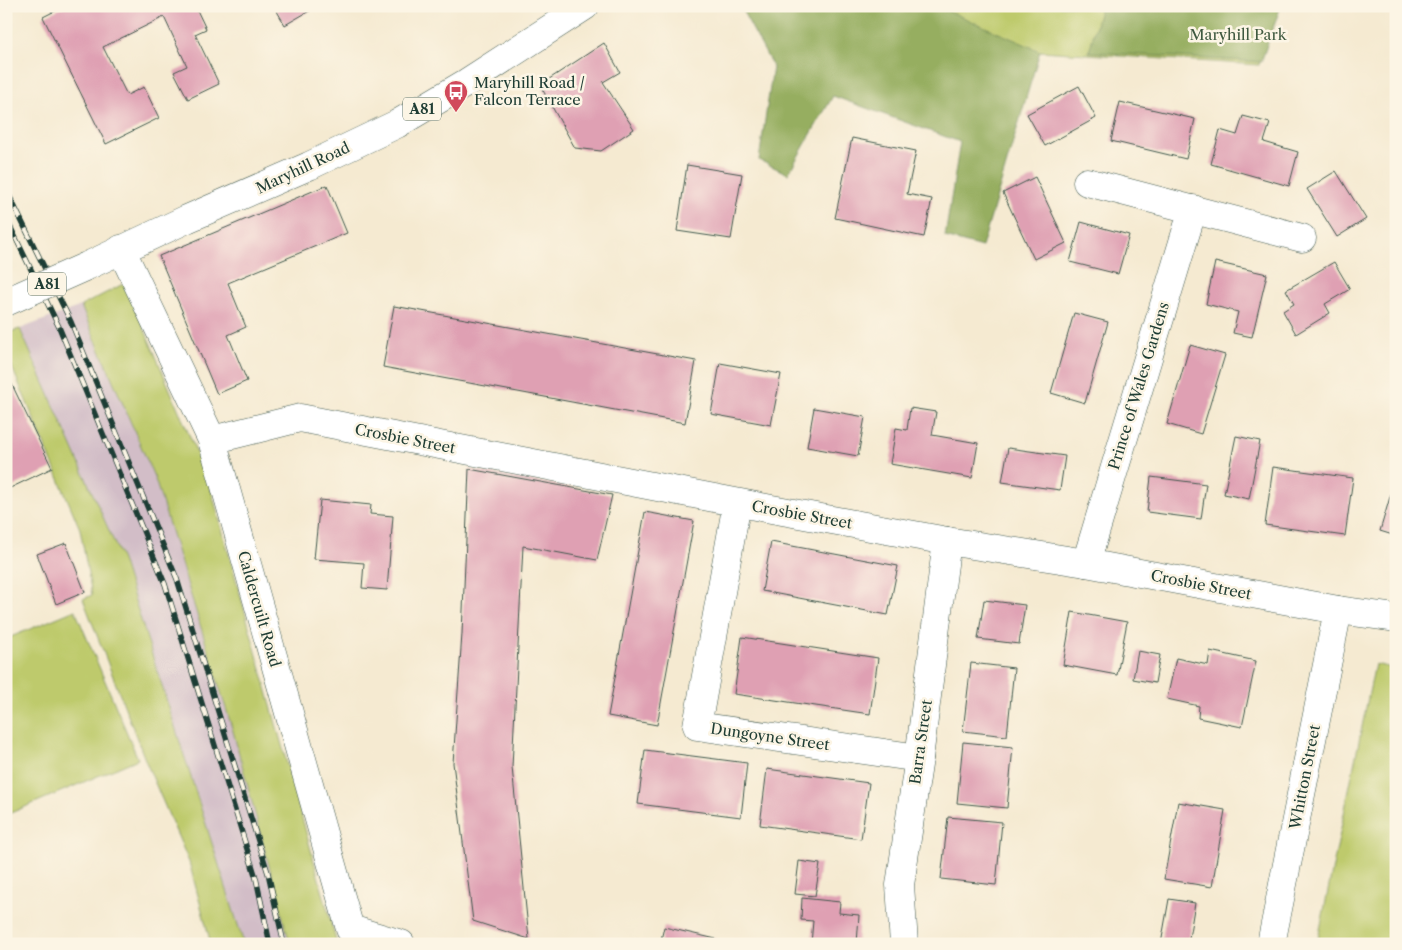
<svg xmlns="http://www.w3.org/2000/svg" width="1402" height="950" viewBox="0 0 1402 950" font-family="'Libre Caslon Text',serif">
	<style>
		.industrial { fill: #d2bdc7 }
		.green { fill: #beca6c; stroke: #6e8450 }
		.forest { fill: #96ae60; stroke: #5a764a }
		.building { fill: #dfa0b3 }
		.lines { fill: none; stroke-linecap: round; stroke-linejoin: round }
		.minor-casing { stroke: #3f574c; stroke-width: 29 }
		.tertiary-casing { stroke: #3f574c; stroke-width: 29 }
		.primary-casing { stroke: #3f574c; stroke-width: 29 }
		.minor { stroke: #fff; stroke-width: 28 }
		.tertiary { stroke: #fff; stroke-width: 28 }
		.primary { stroke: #fff; stroke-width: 28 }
		.rail-casing { stroke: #1f3d34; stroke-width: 5.5 }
		.rail { stroke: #fcf5e5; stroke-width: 4; stroke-dasharray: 11; stroke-linecap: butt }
		.primary-bridge-casing { stroke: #3f574c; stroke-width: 29; stroke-linecap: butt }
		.primary-bridge { stroke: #fff; stroke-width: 28 }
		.labels { text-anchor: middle; stroke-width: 5; stroke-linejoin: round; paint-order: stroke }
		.shield { fill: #fcf5e5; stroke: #617469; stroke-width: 1 }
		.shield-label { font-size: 14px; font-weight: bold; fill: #1f3d34 }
		.park-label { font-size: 15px; fill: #3f593f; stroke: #fcf5e5 }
		.poi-label { font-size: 15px; fill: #1f3d34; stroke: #fcf5e5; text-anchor: start }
		.street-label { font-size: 15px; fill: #1f3d34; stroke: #fcf5e5 }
	</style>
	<rect width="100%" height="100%" fill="#fcf5e5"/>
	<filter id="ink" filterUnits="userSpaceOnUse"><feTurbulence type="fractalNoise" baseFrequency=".02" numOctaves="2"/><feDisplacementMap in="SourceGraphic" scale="10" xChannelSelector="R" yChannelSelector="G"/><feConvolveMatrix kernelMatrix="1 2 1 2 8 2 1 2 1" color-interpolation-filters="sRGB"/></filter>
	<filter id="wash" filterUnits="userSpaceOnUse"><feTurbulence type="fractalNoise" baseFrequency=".0096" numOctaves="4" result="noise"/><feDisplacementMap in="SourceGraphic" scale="20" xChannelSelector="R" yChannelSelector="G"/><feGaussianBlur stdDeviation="1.12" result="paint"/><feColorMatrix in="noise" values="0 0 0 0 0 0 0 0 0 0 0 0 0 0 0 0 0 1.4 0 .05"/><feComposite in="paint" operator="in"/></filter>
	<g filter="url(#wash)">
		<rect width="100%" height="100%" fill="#f5ead1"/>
		<path class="industrial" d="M81,306L155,479L233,731L290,944H244L122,560L20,329Z"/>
		<g class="green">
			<path d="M799,6H1280L1259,65L1040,51Z"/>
			<path d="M125,283L209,482L337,944H290L233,731L155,479L81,306Z"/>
			<path d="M20,329L122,560L244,944H211L189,862L146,762L83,599L92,595L80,529L6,353V333Z"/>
			<path d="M75,610L138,759L6,815V639Z"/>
			<path d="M1375,664L1396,669V944H1317Z"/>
		</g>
		<g class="forest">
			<path d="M740,6H937L1040,51L982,247L945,237L960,142L833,96L788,174L759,160L773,67Z"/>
			<path d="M1101,6H1145L1167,9L1170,6H1281L1261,62L1089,52Z"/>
		</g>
		<g id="blocks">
			<g class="building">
				<path d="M65,6H195L206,29L195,34L219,84L188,99L174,72L187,66L164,17L103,47L127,95L144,87L159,118L106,144L43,17Z"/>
				<path d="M274,6H318L285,25Z"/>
				<path d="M604,43L620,72L603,82L634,129L601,151L575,148L540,85Z"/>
				<path d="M1079,86L1096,118L1045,146L1027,114Z"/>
				<path d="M1120,102L1195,119L1186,159L1111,141Z"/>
				<path d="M1243,116L1270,123L1264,142L1298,152L1289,186L1211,164L1220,130L1237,135Z"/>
				<path d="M852,138L916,151L907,194L932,199L924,237L835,218Z"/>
				<path d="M687,165L742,174L731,239L677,231Z"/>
				<path d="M1336,171L1366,219L1337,237L1307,189Z"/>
				<path d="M1035,177L1066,243L1034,259L1003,193Z"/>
				<path d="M327,185L347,233L228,283L246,327L228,335L247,381L217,394L159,256Z"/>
				<path d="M1081,222L1129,235L1118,274L1070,262Z"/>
				<path d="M1215,262L1267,274L1252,337L1233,333L1238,312L1206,304Z"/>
				<path d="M1334,262L1350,289L1325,304L1330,313L1296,334L1283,311L1294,304L1286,290Z"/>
				<path d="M394,306L696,361L685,423L383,367Z"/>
				<path d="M1074,313L1108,322L1085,403L1051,393Z"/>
				<path d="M1190,345L1225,355L1201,434L1167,424Z"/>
				<path d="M720,363L781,374L771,425L711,414Z"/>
				<path d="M6,372L52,468L6,490Z"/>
				<path d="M814,408L865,417L858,456L807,447Z"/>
				<path d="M910,408L936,412L932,435L978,443L972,478L890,464L896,428L907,430Z"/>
				<path d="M1236,436L1260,441L1249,499L1224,494Z"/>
				<path d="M1008,448L1065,456L1060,490L1002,482Z"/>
				<path d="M1273,467L1353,478L1345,536L1265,525Z"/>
				<path d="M469,469L612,495L597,560L523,546L512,767L529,939L473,921L453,763L462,634Z"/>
				<path d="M1151,477L1206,484L1201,519L1147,512Z"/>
				<path d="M1395,480H1396V536L1380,531Z"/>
				<path d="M320,500L371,505L370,514L393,516L387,590L362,588L364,563L314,559Z"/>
				<path d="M645,512L694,521L657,725L608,716Z"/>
				<path d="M771,542L898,566L888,615L762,591Z"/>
				<path d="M66,543L85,592L56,604L37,554Z"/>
				<path d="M984,600L1025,605L1019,644L978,639Z"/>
				<path d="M1072,612L1127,622L1117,675L1063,665Z"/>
				<path d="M742,637L878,658L870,714L734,694Z"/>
				<path d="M1138,651L1160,655L1155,683L1133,679Z"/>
				<path d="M1210,651L1256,661L1242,727L1198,718L1199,706L1167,699L1176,658L1208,665Z"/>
				<path d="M971,663L1014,668L1007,736L963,731Z"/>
				<path d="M963,742L1013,747L1007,808L957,803Z"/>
				<path d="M645,750L747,763L741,817L638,804Z"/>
				<path d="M767,769L869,783L861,839L760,825Z"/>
				<path d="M1178,802L1225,810L1212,887L1164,879Z"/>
				<path d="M948,817L1002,822L996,885L941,879Z"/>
				<path d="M799,861L820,864L815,896L795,894Z"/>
				<path d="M802,898L840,902L839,913L859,915L857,944H811L813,921L801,920Z"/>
				<path d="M1169,899L1195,903L1188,944H1161Z"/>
				<path d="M664,927L716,939L715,944H660Z"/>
			</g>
		</g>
	</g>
	<g filter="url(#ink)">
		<use href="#blocks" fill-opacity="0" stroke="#3f574c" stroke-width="1"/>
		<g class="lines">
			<g class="minor-casing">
				<g id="minor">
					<path d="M1087,182L1302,238"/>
					<path d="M212,440L300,418L766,508L947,541L1086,563L1338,610L1396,618"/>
					<path d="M737,503L697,726L919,758"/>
					<path d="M1086,563L1193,209"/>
					<path d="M904,944L900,885L919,758L947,541"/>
					<path d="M1271,944L1338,610"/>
				</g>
			</g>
			<g class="tertiary-casing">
				<path id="tertiary" d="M121,249L212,440L350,929L401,944"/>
			</g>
			<g class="primary-casing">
				<path id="primary" d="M87,266L187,219L309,166L397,124L466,83L585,6"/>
			</g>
			<use href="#minor" class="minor"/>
			<use href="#tertiary" class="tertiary"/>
			<use href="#primary" class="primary"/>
			<g class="rail-casing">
				<g id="rail">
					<path d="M6,189L71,322L177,579L268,873L284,944"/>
					<path d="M6,218L59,327L165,584L256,878L270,944"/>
				</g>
			</g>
			<use href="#rail" class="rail"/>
			<g class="primary-bridge-casing">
				<path id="primary-bridge" d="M6,302L87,266"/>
			</g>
			<use href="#primary-bridge" class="primary-bridge"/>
		</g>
	</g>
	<defs>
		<g id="bus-pin" transform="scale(1.25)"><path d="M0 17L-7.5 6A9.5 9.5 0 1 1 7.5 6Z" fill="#d1495b" stroke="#fcf5e5"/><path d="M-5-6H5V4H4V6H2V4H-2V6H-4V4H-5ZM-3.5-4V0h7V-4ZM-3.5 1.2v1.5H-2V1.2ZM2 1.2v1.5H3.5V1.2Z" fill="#fff"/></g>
	</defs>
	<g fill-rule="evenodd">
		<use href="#bus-pin" x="456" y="92"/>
	</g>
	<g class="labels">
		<g class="shield">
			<rect x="403" y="97.5" width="38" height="23" rx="4"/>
			<rect x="28" y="272.5" width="38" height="23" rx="4"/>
		</g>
		<g class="shield-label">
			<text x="422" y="114">A81</text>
			<text x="47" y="289">A81</text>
		</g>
		<g class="park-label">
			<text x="1238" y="40">Maryhill Park</text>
		</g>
		<g class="poi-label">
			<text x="474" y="88">Maryhill Road /<tspan x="474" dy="17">Falcon Terrace</tspan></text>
		</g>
		<g class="street-label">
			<text transform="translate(303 168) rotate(-25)" y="5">Maryhill Road</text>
			<text transform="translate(1139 386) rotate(-73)" y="5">Prince of Wales Gardens</text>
			<text transform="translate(405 439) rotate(11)" y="5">Crosbie Street</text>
			<text transform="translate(802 515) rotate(10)" y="5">Crosbie Street</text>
			<text transform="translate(1201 585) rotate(11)" y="5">Crosbie Street</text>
			<text transform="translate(259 609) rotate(74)" y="5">Caldercuilt Road</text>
			<text transform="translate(770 737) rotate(8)" y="5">Dungoyne Street</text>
			<text transform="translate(921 742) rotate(-82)" y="5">Barra Street</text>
			<text transform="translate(1305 777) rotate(-79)" y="5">Whitton Street</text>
		</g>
	</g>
	<rect width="1402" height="950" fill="none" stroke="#fcf5e5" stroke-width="25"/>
</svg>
